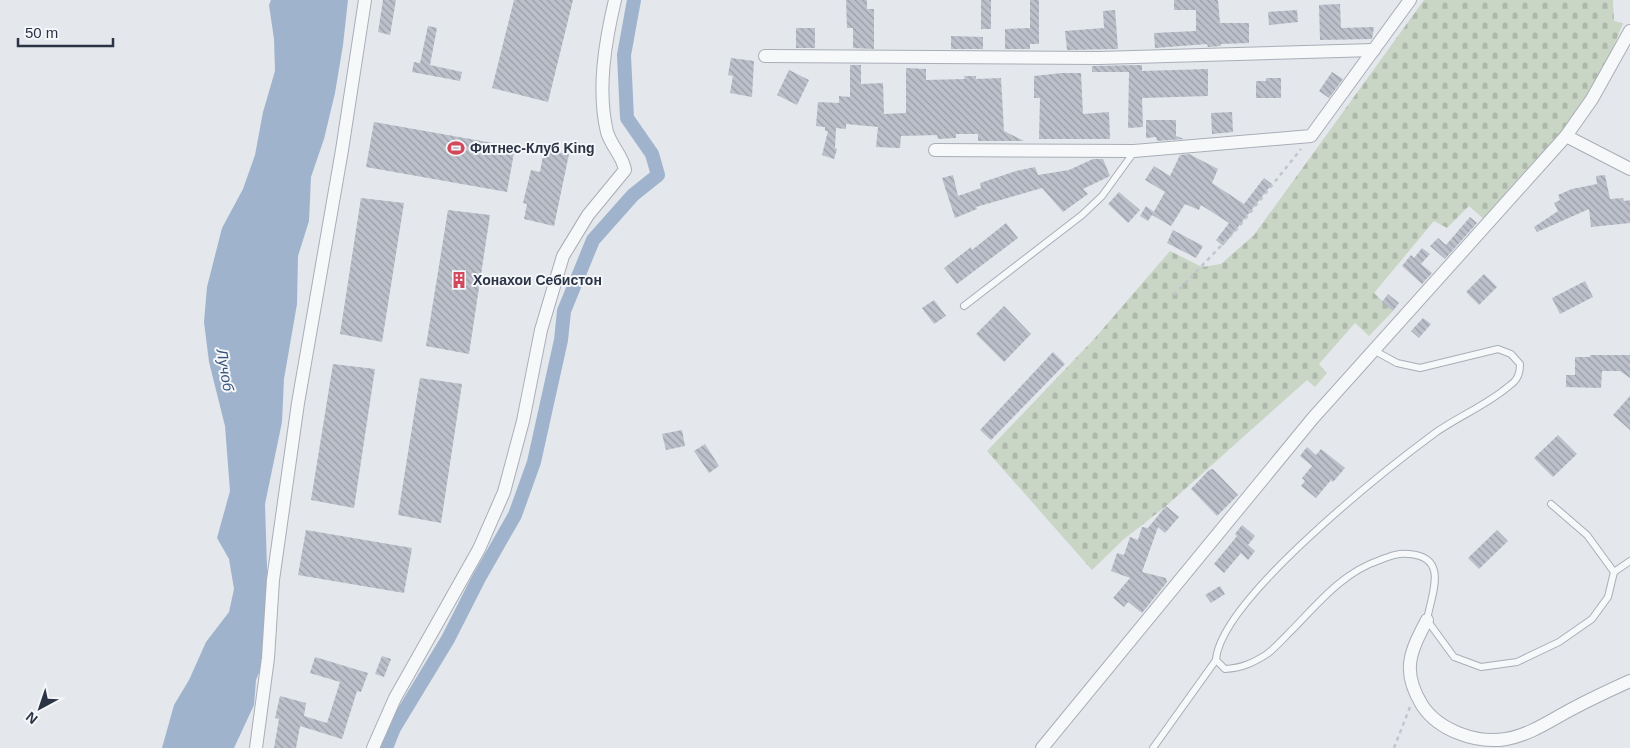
<svg xmlns="http://www.w3.org/2000/svg" width="1630" height="748" viewBox="0 0 1630 748" font-family="Helvetica,sans-serif">
	<style>
		.cemetery { fill: url(#cemetery-stones) }
		.water { fill: #9fb4cc }
		.lines { fill: none; stroke-linecap: round; stroke-linejoin: round }
		.canal { stroke: #9fb4cc; stroke-width: 14 }
		.building { fill: url(#building-back-hatch) }
		.service-casing { stroke: #a9aeb7; stroke-width: 8 }
		.minor-casing { stroke: #a9aeb7; stroke-width: 14 }
		.path { stroke: #c2c5cb; stroke-width: 2.5; stroke-dasharray: 4 4; stroke-linecap: butt }
		.service { stroke: #f7f8fa; stroke-width: 6 }
		.minor { stroke: #f7f8fa; stroke-width: 12 }
		.labels { text-anchor: middle; stroke-width: 4; stroke-linejoin: round; paint-order: stroke }
		.poi-label { font-size: 14px; font-weight: bold; fill: #2b3445; stroke: #f4f6f9; text-anchor: start }
		.water-label { font-size: 15px; font-style: italic; fill: #34527a; stroke: #f4f6f9 }
	</style>
	<defs>
		<pattern id="cemetery-stones" width="16" height="16" patternUnits="userSpaceOnUse" patternTransform="scale(1.25)"><rect width="16" height="16" fill="#c9d6c5"/><path d="M2 7V4a2 2 0 0 1 4 0v3zM10 15v-3a2 2 0 0 1 4 0v3z" fill="#adb8ab"/></pattern>
		<pattern id="building-back-hatch" width="6" height="6" patternUnits="userSpaceOnUse" patternTransform="scale(1.25)"><rect width="6" height="6" fill="#bbc0ca"/><path d="M-1 5l2 2M0 0l6 6M5-1l2 2" fill="none" stroke="#989da6"/></pattern>
	</defs>
	<rect width="100%" height="100%" fill="#e4e7ec"/>
	<path class="cemetery" d="M1424,0H1613L1614,21L1623,23L1601,79L1565,132L1486,221L1469,206L1447,228L1434,221L1374,293L1393,311L1369,336L1355,323L1319,364L1327,373L1315,387L1307,380L1166,506L1123,540L1092,570L987,451L1095,338L1170,251L1202,267L1221,264L1254,235Z"/>
	<path class="water" d="M271,0H348L343,45L335,93L324,139L311,177L309,221L298,256L297,304L284,379L282,422L265,504L268,599L266,656L256,680L254,705L234,748H162L174,705L189,680L206,642L229,612L234,589L229,559L217,538L230,491L225,426L209,362L204,322L207,287L222,228L243,189L255,155L263,112L275,71L274,39L269,5Z"/>
	<g class="lines">
		<path class="canal" d="M386,748L394,728L448,639L479,578L515,515L534,462L561,340L564,311L593,240L633,195L658,175L652,154L627,118L624,55L634,0"/>
	</g>
	<g class="building">
		<path d="M383,0H396L390,35L378,32Z"/>
		<path d="M514,0H573L548,102L492,88Z"/>
		<path d="M846,0H867V9H874V49L853,48V28H847Z"/>
		<rect x="981" y="0" width="10" height="29"/>
		<path d="M1030,0H1039V44H1030V49H1005V29L1030,28Z"/>
		<path d="M1174,0H1218L1220,23H1249V43L1221,44V46L1208,47L1207,44L1155,48L1154,33L1196,31V10H1174Z"/>
		<path d="M1340,4L1341,28L1374,27L1372,39L1320,40L1319,5Z"/>
		<path d="M1115,10L1118,49L1067,50L1065,31L1104,28L1103,11Z"/>
		<path d="M1297,10L1298,22L1269,25L1268,12Z"/>
		<path d="M428,26L437,28L430,65L462,72L460,81L412,72L414,62L420,63Z"/>
		<rect x="796" y="28" width="19" height="20"/>
		<path d="M951,36L983,37V49H951Z"/>
		<path d="M731,58L754,61L752,97L730,93L733,76L728,75Z"/>
		<path d="M850,65H861V84L883,83L884,114L906,113V68L926,69V80L965,79L964,76H976V79L1001,78L1004,131L1024,141H978V134H956V138L938,139L937,135L901,136L900,148L876,147L878,127L846,124V129L836,128L835,148L837,149L834,159L822,155L828,131H825V127L816,126L818,102L839,103V96L850,97Z"/>
		<path d="M1142,65V71L1208,69V96L1142,98L1143,127L1128,128L1129,72H1092V66Z"/>
		<path d="M789,70L809,80L797,105L777,95Z"/>
		<path d="M1332,72L1343,79L1329,98L1319,91Z"/>
		<path d="M1062,73H1081L1083,114L1109,112L1110,139H1039L1040,98H1034V76Z"/>
		<path d="M1266,78H1281V98H1256V81H1266Z"/>
		<path d="M1232,112L1233,132L1212,134L1211,113Z"/>
		<path d="M1146,120H1176V136L1184,139L1157,141L1156,137L1146,138Z"/>
		<path d="M374,122L515,147L507,192L366,167Z"/>
		<path d="M544,150L569,154L554,226L524,219L527,204L523,203L531,170L540,172Z"/>
		<path d="M1189,154L1218,169L1212,183L1244,204L1264,178L1272,184L1223,246L1216,240L1229,223L1201,205L1199,210L1185,204L1171,226L1152,215L1165,192L1145,180L1154,166L1170,176L1180,155Z"/>
		<path d="M1093,159H1103L1110,176L1083,189L1088,194L1063,212L1042,188L976,207L977,209L955,218L942,178L953,175L958,196L981,188L980,183L1016,171L1035,167L1038,175L1069,170Z"/>
		<path d="M1605,175L1610,199L1623,198L1624,201L1630,200V223L1591,227L1589,209L1537,232L1534,227L1558,211L1554,203L1560,200L1558,195L1572,189L1597,184L1596,176Z"/>
		<path d="M1119,192L1140,210L1128,223L1108,204Z"/>
		<path d="M361,198L404,203L382,342L340,334Z"/>
		<path d="M1146,206L1154,212L1148,221L1140,216Z"/>
		<path d="M448,210L490,215L469,354L426,346Z"/>
		<path d="M1470,217L1477,223L1445,259L1430,246L1438,238L1446,245Z"/>
		<path d="M1006,223L1018,238L957,284L944,268L971,247L972,250Z"/>
		<path d="M1173,230L1203,246L1196,258L1167,243Z"/>
		<path d="M1422,248L1430,254L1421,264L1432,273L1422,284L1402,266L1411,255L1414,258Z"/>
		<path d="M1484,274L1497,287L1479,305L1466,292Z"/>
		<path d="M1585,281L1593,297L1560,314L1552,298Z"/>
		<path d="M1388,294L1399,303L1393,311L1382,302Z"/>
		<path d="M934,300L946,316L934,324L922,308Z"/>
		<path d="M1004,306L1031,334L1004,362L976,334Z"/>
		<path d="M1423,318L1431,324L1419,338L1411,331Z"/>
		<path d="M1053,352L1065,364L991,440L980,430Z"/>
		<path d="M1590,355H1630V378L1620,371H1602L1601,388L1566,387V375H1575V357H1590Z"/>
		<path d="M333,364L375,369L354,508L311,500Z"/>
		<path d="M420,378L462,384L441,523L398,515Z"/>
		<path d="M1630,396V430L1613,415Z"/>
		<path d="M682,430L685,446L666,450L662,434Z"/>
		<path d="M1558,435L1577,454L1553,477L1534,458Z"/>
		<path d="M705,444L719,466L709,473L694,451Z"/>
		<path d="M1307,447L1316,455L1321,449L1345,468L1333,482L1331,480L1316,498L1301,486L1305,481L1302,478L1312,466L1300,456Z"/>
		<path d="M1213,469L1238,495L1217,516L1191,489L1209,470Z"/>
		<path d="M1166,506L1179,517L1165,533L1158,527L1142,572L1166,578L1167,582L1142,613L1128,602L1124,607L1113,598L1130,578L1111,571L1117,553L1124,555L1130,537L1138,540L1142,527L1148,528Z"/>
		<path d="M1242,525L1255,536L1248,545L1255,551L1248,560L1241,553L1224,573L1214,564L1237,536L1235,534Z"/>
		<path d="M306,530L412,548L404,593L298,575Z"/>
		<path d="M1497,530L1508,541L1479,569L1468,558Z"/>
		<path d="M1220,586L1225,594L1211,603L1205,595Z"/>
		<path d="M382,656L391,659L384,677L375,674Z"/>
		<path d="M315,657L368,673L361,692L357,691L342,739L300,726L296,748H274L279,719L275,718L280,696L306,703L304,716L327,723L340,682L310,673Z"/>
	</g>
	<g class="lines">
		<g class="service-casing">
			<g id="service">
				<path d="M964,306L1082,215L1102,196L1134,152"/>
				<path d="M1375,351L1397,363L1420,368L1498,349L1511,354L1520,364C1520,373 1518,380 1509,386C1487,405 1459,416 1435,433C1385,470 1220,600 1216,660L1225,669C1242,668 1253,663 1267,654C1275,648 1282,640 1289,633C1317,605 1341,573 1380,560C1390,556 1398,553 1409,554C1450,557 1431,595 1427,620L1454,657L1481,667L1517,662L1559,642L1592,619L1608,597L1614,572L1587,535L1551,504"/>
				<path d="M1614,572L1630,561"/>
				<path d="M1153,748L1216,660"/>
			</g>
		</g>
		<g class="minor-casing">
			<g id="minor">
				<path d="M765,56L1099,58L1374,50"/>
				<path d="M1566,136L1630,169"/>
				<path d="M935,150L1134,151L1311,136L1410,0"/>
				<path d="M1427,620C1410,652 1401,671 1422,705C1438,730 1476,744 1506,739C1530,735 1551,720 1572,709C1591,699 1610,690 1630,681"/>
				<path d="M256,748L268,658L273,580L298,403L342,150L365,0"/>
				<path d="M373,748L395,698L479,549L504,492L523,421L541,330L563,256L588,215L625,170C623,156 611,146 607,132C597,90 605,42 615,0"/>
				<path d="M1042,748L1313,418L1566,136L1592,99L1630,31"/>
			</g>
		</g>
		<g class="path">
			<path d="M1174,295L1237,229L1301,149"/>
			<path d="M1394,748L1410,707"/>
		</g>
		<use href="#service" class="service"/>
		<use href="#minor" class="minor"/>
	</g>
	<defs>
		<g id="stadium-bare" transform="scale(1.35)"><path d="M0-5a6.5 5 0 1 0 0 10a6.5 5 0 1 0 0-10ZM-3.5-1.8h7v3.6h-7Z" fill="#d1495b" stroke="#f4f6f9" stroke-width="2.5" paint-order="stroke"/></g>
		<g id="building-bare" transform="scale(1.35)"><path d="M-4-6H4V6H1V3H-1V6H-4ZM-2.5-4.3h1.7v1.8h-1.7ZM.8-4.3h1.7v1.8H.8ZM-2.5-1h1.7V.8h-1.7ZM.8-1h1.7V.8H.8Z" fill="#d1495b" stroke="#f4f6f9" stroke-width="2.5" paint-order="stroke"/></g>
	</defs>
	<g fill-rule="evenodd">
		<use href="#stadium-bare" x="456" y="148"/>
		<use href="#building-bare" x="459" y="280"/>
	</g>
	<g class="labels">
		<g class="poi-label">
			<text x="470" y="153">Фитнес-Клуб King</text>
			<text x="473" y="285">Хонахои Себистон</text>
		</g>
		<g class="water-label">
			<text transform="translate(225 370) rotate(80)" y="5">Лучоб</text>
		</g>
	</g>
	<g transform="translate(40 708) rotate(220)" stroke="#f4f6f9" stroke-width="4" paint-order="stroke">
	<path d="M0-4L9 19L0 12L-9 19Z" fill="#2b3445"/>
	<text y="-8" font-size="14" font-weight="bold" text-anchor="middle" fill="#2b3445">N</text>
	</g>
	<path d="M18 38v8h95v-8" fill="none" stroke="#2b3445" stroke-width="2.5"/>
	<text x="25" y="38" font-size="15" fill="#2b3445" stroke="#f4f6f9" stroke-width="4" paint-order="stroke">50 m</text>
</svg>
